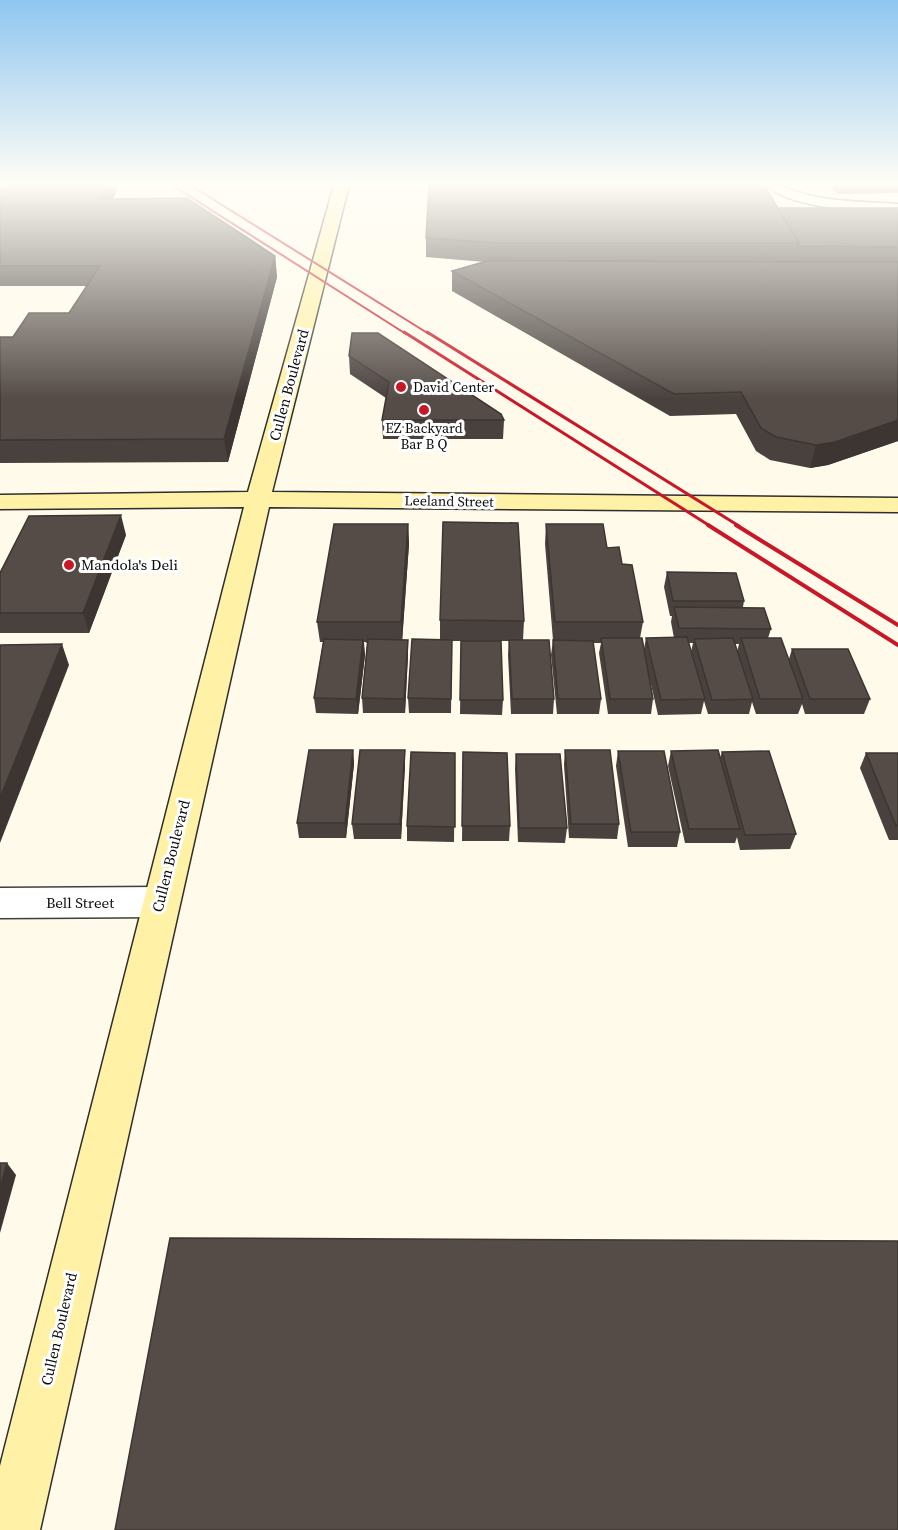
<svg xmlns="http://www.w3.org/2000/svg" width="898" height="1530" viewBox="0 0 898 1530" font-family="'Source Serif 4',serif">
	<style>
		.lines { fill: none; stroke-linecap: round; stroke-linejoin: round }
		.lane-casing { stroke: #3f3f3f; stroke-width: 3 }
		.street-casing { stroke: #3f3f3f; stroke-width: 3 }
		.secondary-casing { stroke: #2e2e2e; stroke-width: 3 }
		.lane { fill: #fff; fill-rule: evenodd }
		.street { fill: #fff; fill-rule: evenodd }
		.secondary { fill: #fff1a5; fill-rule: evenodd }
		.rail-far2 { stroke: #c81727; stroke-width: 2 }
		.rail-far1 { stroke: #c81727; stroke-width: 3 }
		.rail { stroke: #c81727; stroke-width: 4 }
		.wall { fill: #49413d; fill-rule: evenodd }
		.shaded-wall { fill: #3c3532 }
		.building { fill: #554c47; stroke: #3c3532; stroke-width: 1.5 }
		.poi-dot { fill: #c81727; stroke: #fff; stroke-width: 2 }
		.labels { text-anchor: middle; stroke-width: 6; stroke-linejoin: round; paint-order: stroke }
		.far-poi-label { font-size: 14px; fill: #0c0c0c; stroke: #fff; text-anchor: start }
		.far-street-label { font-size: 14px; fill: #0c0c0c; stroke: #fff }
		.street-label { font-size: 15px; fill: #0c0c0c; stroke: #fff }
		.poi-label { font-size: 15px; fill: #0c0c0c; stroke: #fff; text-anchor: start }
	</style>
	<rect width="100%" height="100%" fill="#fffaea"/>
	<g class="lines">
		<g class="lane-casing">
			<path id="lane" d="M767,185C785,185 799,194 817,197C844,202 871,202 898,204V212C864,210 791,210 767,185Z"/>
		</g>
		<g class="street-casing">
			<path id="street" d="M160,887L173,891L179,902L173,913L160,917L0,918V888Z"/>
		</g>
		<g class="secondary-casing">
			<path id="secondary" d="M334,185H349L272,492L898,498V512L269,507L40,1530H0V1466L244,507L0,509V495L248,492Z"/>
		</g>
		<use href="#lane" class="lane"/>
		<use href="#street" class="street"/>
		<use href="#secondary" class="secondary"/>
		<g class="rail-far2">
			<path d="M172,185L406,334"/>
			<path d="M190,185L429,334"/>
		</g>
		<g class="rail-far1">
			<path d="M404,332L710,526"/>
			<path d="M427,332L739,526"/>
		</g>
		<g class="rail">
			<path d="M708,525L898,645"/>
			<path d="M736,525L898,625"/>
		</g>
	</g>
	<g class="wall">
		<path d="M829,185H898V193L838,194Z"/>
		<path d="M0,190H117L113,199L275,256L277,277L228,462L0,463V337H13L69,313L86,286H0Z"/>
		<path d="M778,208H898V441L828,465L810,468L770,460L756,451L736,414L670,416L452,291V271L485,262L426,257V238Z"/>
		<path d="M349,356L504,420L503,439H383L382,420L386,398L350,374Z"/>
		<path d="M408,524L409,544L402,640H408V655L405,713H363L362,698L367,643L365,642H364L365,655L358,714L316,713L314,698L323,642H320L317,622Z"/>
		<path d="M546,524L607,548L622,564L643,622L640,638L644,649L646,638H674L671,622L672,616H670L664,587L667,572L744,601L743,607L771,629L768,638L789,659L792,649L870,699L864,714H805L802,704L798,714H756L752,702L749,714H708L704,701L701,714L658,715L650,680L653,699L651,714H608L599,653L601,643H593L601,699L599,714H557L551,655L553,640L545,544ZM688,643H693L691,652ZM734,644H739L737,652Z"/>
		<path d="M126,535L89,633H0V573Z"/>
		<path d="M440,620L524,621L523,640L554,699L553,714H511L508,655L509,641H488L503,700L502,715L460,714L461,641H452L451,713H409L408,698L440,640Z"/>
		<path d="M353,750L354,764L346,838H299L297,823Z"/>
		<path d="M405,750V765L401,839H354L352,824Z"/>
		<path d="M565,750L619,824L617,839L569,838L564,765Z"/>
		<path d="M618,751L680,832L677,847H628L616,766Z"/>
		<path d="M671,751L720,758L722,752L796,834L790,849L740,850L737,837L735,843H685L668,766Z"/>
		<path d="M463,752L510,826L509,841H462Z"/>
		<path d="M455,753L454,842L407,841V826Z"/>
		<path d="M866,753H898V840H889L860,768Z"/>
		<path d="M516,754L567,828L565,843L518,842L515,769Z"/>
	</g>
	<g class="shaded-wall">
		<path d="M108,185H116L117,190L106,218L102,199Z"/>
		<path d="M275,256L277,277L228,462L224,439Z"/>
		<path d="M898,420V441L828,465L810,468L816,445Z"/>
		<path d="M121,515L126,535L89,633L83,613Z"/>
		<path d="M408,524L409,544L402,643L401,622Z"/>
		<path d="M363,640L365,655L358,714L356,699Z"/>
		<path d="M408,640V655L405,713L404,699Z"/>
		<path d="M62,644L69,665L0,843V798Z"/>
		<path d="M353,750L354,764L346,838L345,823Z"/>
		<path d="M405,750V765L401,839L400,824Z"/>
		<path d="M7,1163L16,1175L0,1233V1188Z"/>
	</g>
	<g class="building">
		<path d="M5,185H108L102,199L187,198L275,256L224,439L0,440V337H13L29,313H69L100,266H0V190Z"/>
		<path d="M429,185H764L799,243H498L426,238Z"/>
		<path d="M778,208H898V247L798,246L799,243Z"/>
		<path d="M487,261L898,262V420L835,442L816,445L776,437L761,428L741,392L674,394L452,271Z"/>
		<path d="M352,333H378L501,414L504,420H382L389,382L349,356Z"/>
		<path d="M121,515L83,613H0V573L29,516Z"/>
		<path d="M443,522L518,523L524,621L440,620Z"/>
		<path d="M334,524H408L401,622H317Z"/>
		<path d="M546,524H603L607,548L619,547L622,564L632,565L643,622H555Z"/>
		<path d="M667,572L736,573L744,601H673Z"/>
		<path d="M674,607L764,608L771,629L679,628Z"/>
		<path d="M687,637L705,699L661,700L646,638Z"/>
		<path d="M601,638H642L653,699H610Z"/>
		<path d="M733,638L753,699L712,700L694,639Z"/>
		<path d="M741,638H781L803,699H760Z"/>
		<path d="M324,639L363,640L356,699L314,698Z"/>
		<path d="M368,639L408,640L404,699L362,698Z"/>
		<path d="M412,639L452,640L451,699L408,698Z"/>
		<path d="M509,640H549L554,699H512Z"/>
		<path d="M553,640L593,641L601,699H558Z"/>
		<path d="M461,641H501L503,700H460Z"/>
		<path d="M62,644L0,798V645Z"/>
		<path d="M792,649H848L870,699H810Z"/>
		<path d="M309,750H353L345,823H297Z"/>
		<path d="M360,750H405L400,824H352Z"/>
		<path d="M565,750H610L619,824H571Z"/>
		<path d="M718,750L740,829H689L671,751Z"/>
		<path d="M618,751H664L680,832H631Z"/>
		<path d="M769,751L796,834L745,835L722,752Z"/>
		<path d="M411,752L455,753V827L407,826Z"/>
		<path d="M463,752L507,753L510,826H462Z"/>
		<path d="M866,753H898V825L896,826Z"/>
		<path d="M516,754H560L567,828H519Z"/>
		<path d="M0,1163H7L0,1188Z"/>
		<path d="M170,1238L898,1241V1530H115Z"/>
	</g>
	<linearGradient id="sky" x2="0" y2="1"><stop stop-color="#8fc6f0"/><stop offset="0.46" stop-color="#fffdf6"/><stop offset="1" stop-color="#fffdf6" stop-opacity="0"/></linearGradient>
	<rect width="898" height="399" fill="url(#sky)"/>
	<g class="poi-dot">
		<circle cx="401" cy="387" r="6"/>
		<circle cx="424" cy="410" r="6"/>
		<circle cx="69" cy="565" r="6"/>
	</g>
	<g class="labels">
		<g class="far-poi-label">
			<text x="413" y="392">David Center</text>
			<text x="424" y="433" text-anchor="middle">EZ Backyard<tspan x="424" dy="16">Bar B Q</tspan></text>
		</g>
		<g class="far-street-label">
			<text transform="translate(449 501) rotate(1)" y="5">Leeland Street</text>
		</g>
		<g class="street-label">
			<text transform="translate(289 385) rotate(-75)" y="5">Cullen Boulevard</text>
			<text transform="translate(171 856) rotate(-76)" y="5">Cullen Boulevard</text>
			<text x="80" y="908">Bell Street</text>
			<text transform="translate(59 1329) rotate(-77)" y="5">Cullen Boulevard</text>
		</g>
		<g class="poi-label">
			<text x="81" y="570">Mandola's Deli</text>
		</g>
	</g>
</svg>
